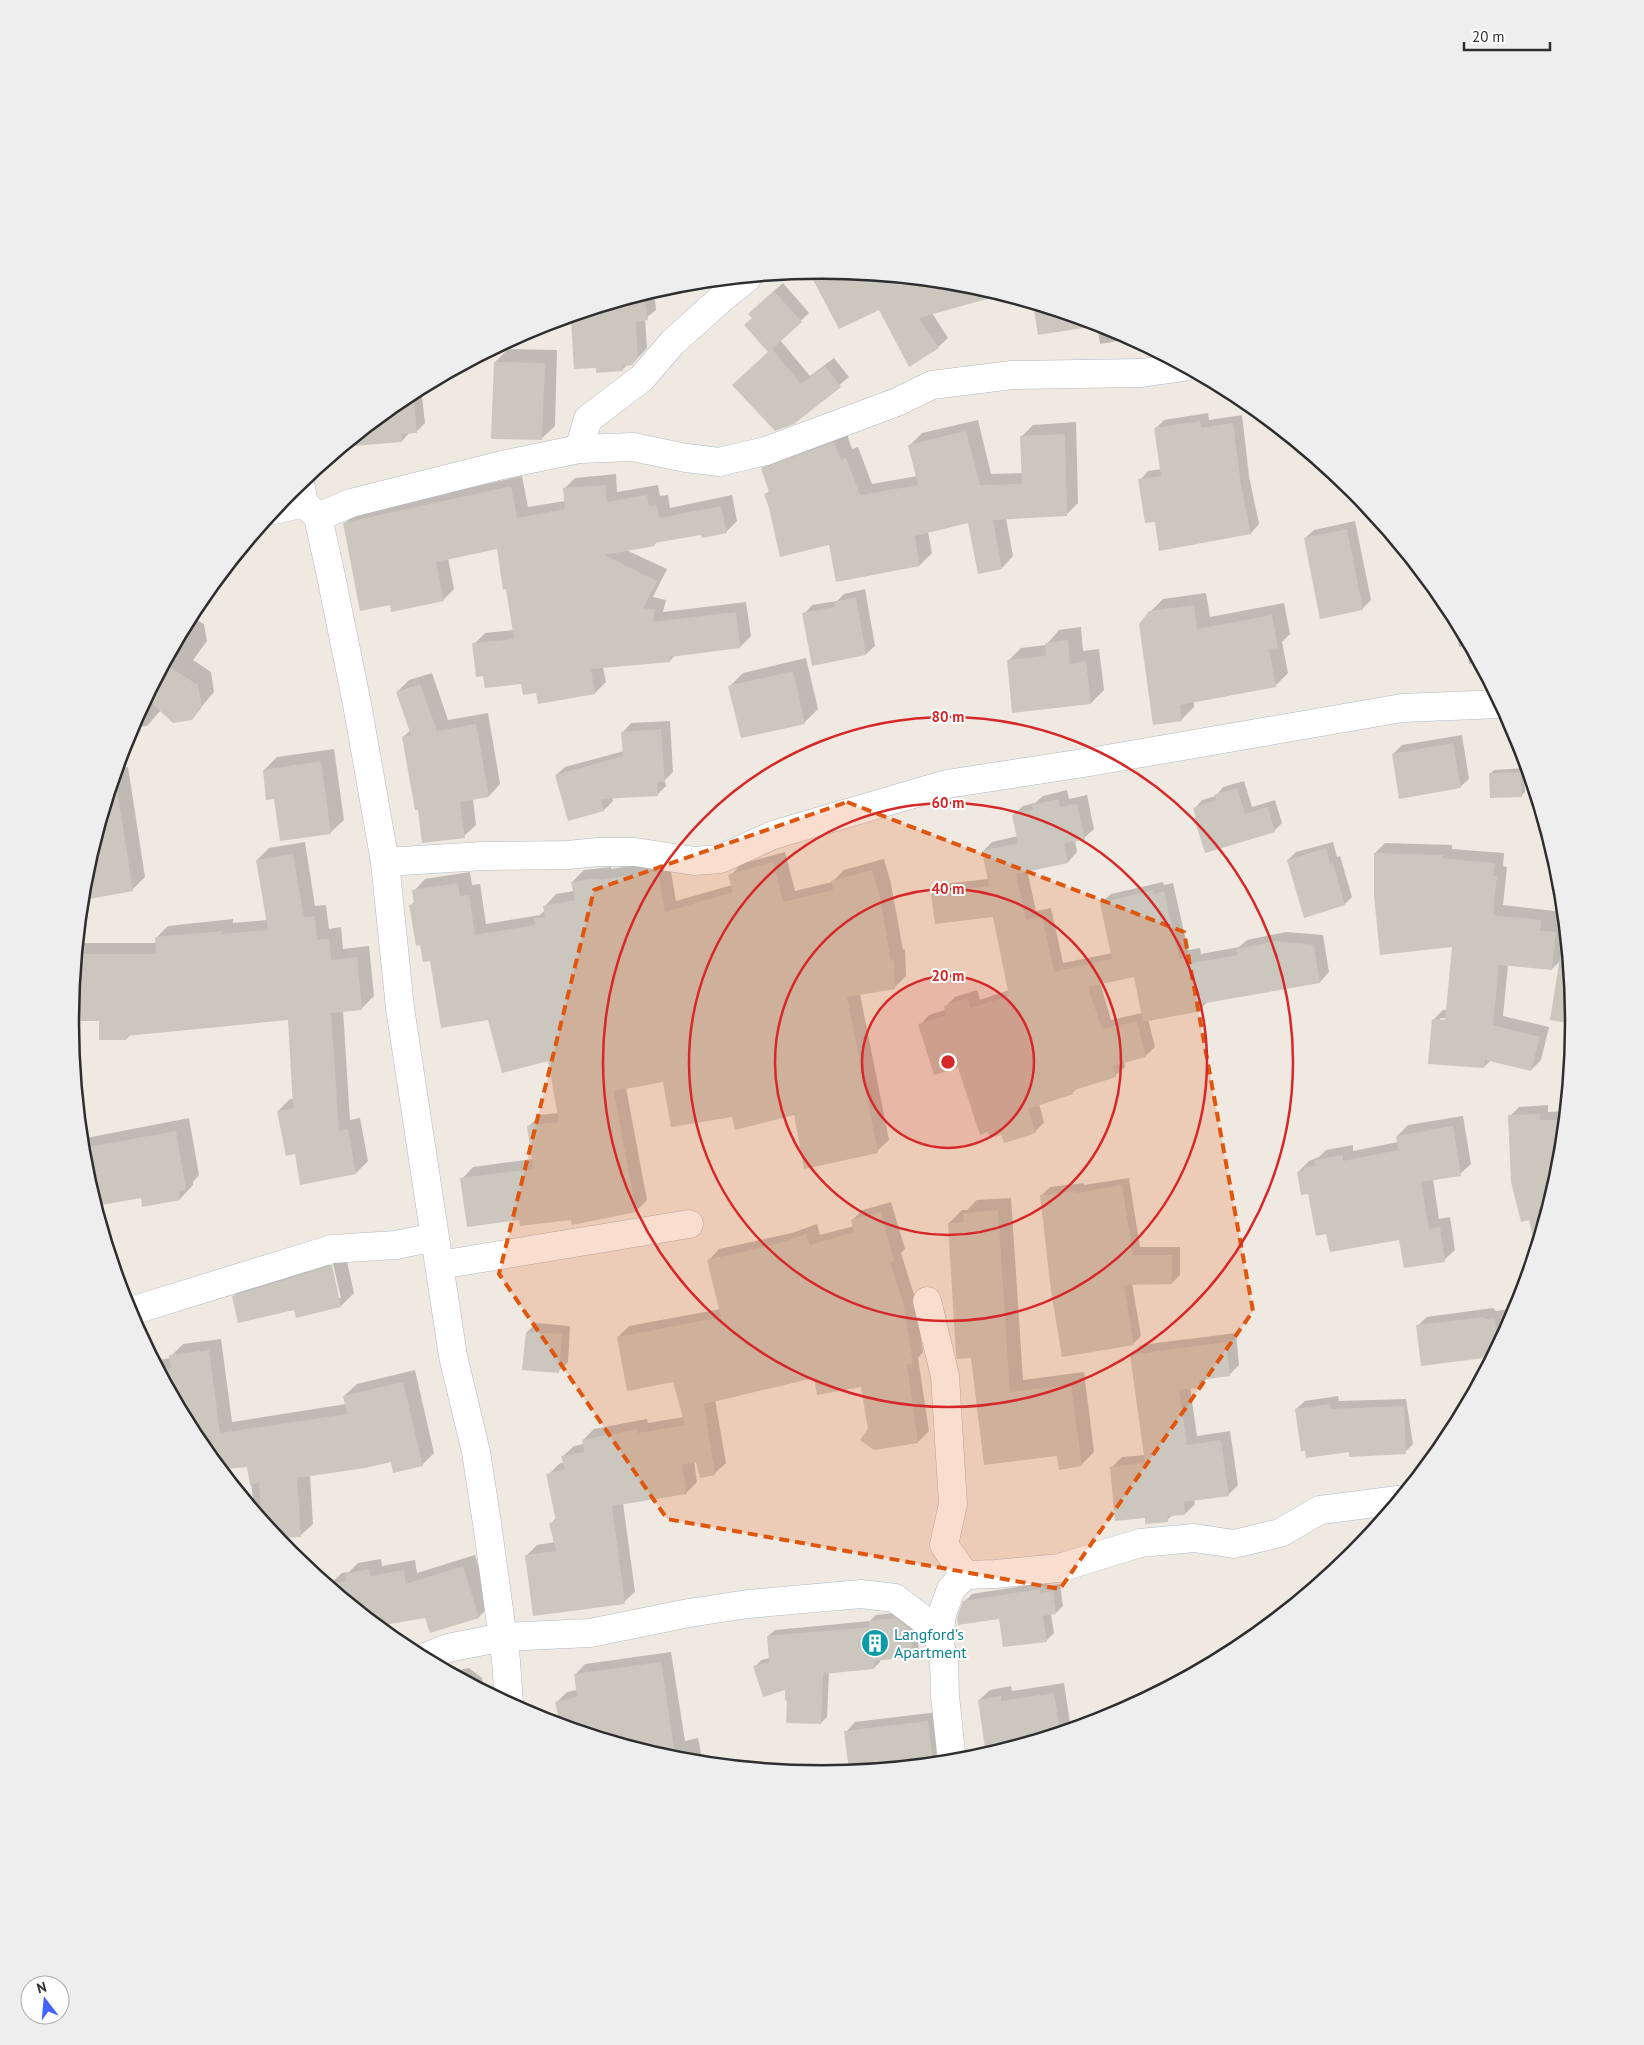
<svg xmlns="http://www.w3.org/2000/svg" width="1644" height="2045" viewBox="0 0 1644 2045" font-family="'PT Sans',sans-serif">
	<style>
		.shadow { fill: #0003; fill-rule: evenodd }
		.building { fill: #cbc7bf }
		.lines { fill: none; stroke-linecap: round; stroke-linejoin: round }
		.minor-casing { stroke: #b4b7c1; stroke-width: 29 }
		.minor { stroke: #fff; stroke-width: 28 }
		.marked { fill: #df570e; fill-opacity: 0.2; stroke: #df570e; stroke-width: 4; stroke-dasharray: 10 6; stroke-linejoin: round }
		.ring { fill: none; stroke: #d62828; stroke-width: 2.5 }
		.labels { text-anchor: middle; stroke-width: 4; stroke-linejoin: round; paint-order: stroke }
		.culture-label { font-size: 16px; fill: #0d838f; stroke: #fff; text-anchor: start }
		.rim { fill: none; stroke: #2e2e2e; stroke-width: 2.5 }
		.centre { fill: #d62828; stroke: #fff; stroke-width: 2.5 }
		.ring-label { font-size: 15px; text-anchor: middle; font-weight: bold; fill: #d62828; stroke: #fff; stroke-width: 4; stroke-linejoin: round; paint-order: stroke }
	</style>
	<rect width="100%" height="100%" fill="#efe9e1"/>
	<g class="shadow">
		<path d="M822,271L969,285L990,291L932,313L948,338L938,347L880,309L840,327L811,272Z"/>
		<path d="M783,283L809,313L780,340L810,376L834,358L849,377L793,423L769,352L758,305Z"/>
		<path d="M654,291L656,310L645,319L647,348L632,364L627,365L622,370L597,366L575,368L572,316Z"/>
		<path d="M1034,305L1110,328L1130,339L1100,344L1097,325Z"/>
		<path d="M508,349L557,350L555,426L541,439L495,362Z"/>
		<path d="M421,388L425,423L416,432H410L402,441L365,429L404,397Z"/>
		<path d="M1208,413L1209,420L1242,415L1249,476L1259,524L1251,533L1156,520L1140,480L1148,471L1162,469L1155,429L1164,420Z"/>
		<path d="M978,420L991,474L1023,473L1021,437L1033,425L1076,422L1078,503L1066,515L1006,518L1013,556L1002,568L969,522L928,532L932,553L920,565L830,543L770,507L765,495L770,490L762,469L774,457L846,431L852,449L858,447L872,484L917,476L910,445L922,433Z"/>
		<path d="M616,474L617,492L658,485L660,496L668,495L670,508L732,495L737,521L726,532L702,533L658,541L654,545L626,550L667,569L653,597L666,600L663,612L746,602L751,636L740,647L676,654L670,661L603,667L606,682L595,693L537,691L522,683L485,675L474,644L485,633L514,630L507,588L498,548L448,558L454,589L443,600L391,604L344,524L356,513L522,476L528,507L565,501L564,489L575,478Z"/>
		<path d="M1355,521L1371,600L1362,609L1305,538L1314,530Z"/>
		<path d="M865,589L875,646L866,654L804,614L812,605L837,601L844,594Z"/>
		<path d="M1206,593L1210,617L1284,603L1290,634L1282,642L1288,673L1275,686L1194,702V707L1181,720L1150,612L1163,599Z"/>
		<path d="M190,617L204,624L207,641L193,660L211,672L214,692L191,719L161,710L147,726L131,728L183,630H185Z"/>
		<path d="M1454,617L1478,662L1469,664L1467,646L1459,647Z"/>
		<path d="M1081,627L1083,651L1099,649L1104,690L1091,703L1014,712L1008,661L1021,648L1046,645L1059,630Z"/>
		<path d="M806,658L818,709L804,723L730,686L743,673Z"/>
		<path d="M432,673L448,720L488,713L500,784L489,796L473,799L476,825L464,836L419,808L403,737L411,730L397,692L409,680Z"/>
		<path d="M670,721L673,772L665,780L666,786L657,795L612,797L613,801L604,810L569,820L556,775L565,767L624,751L623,732L631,723Z"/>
		<path d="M1462,735L1469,779L1460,787L1393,754L1402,745Z"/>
		<path d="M334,749L344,820L330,833L275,798L264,770L277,757Z"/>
		<path d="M128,767L145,877L132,890L83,894L85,876L117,768Z"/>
		<path d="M1524,768L1525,792L1521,796L1490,774L1494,770Z"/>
		<path d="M1244,781L1252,807L1275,800L1282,823L1274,831L1197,817L1195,808L1202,800L1216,796L1223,787Z"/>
		<path d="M1067,790L1069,799L1087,795L1094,829L1084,838L1075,840L1077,852L1068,862L1027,870L1036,911L1051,908L1063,963L1112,953L1101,903L1111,894L1163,882L1164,885L1173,883L1188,950L1200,948L1201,954L1239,947L1247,940L1286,932L1323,935L1329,972L1320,982L1208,1001L1200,1010L1148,1019L1155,1047L1145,1056L1124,1062L1125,1067L1115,1076L1078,1088L1072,1093L1039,1104L1044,1122L1035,1132L1002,1133L989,1131L959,1067L920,1025L929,1015L946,1010L945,1007L955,997L977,990L980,1000L1009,990L994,916L932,894L942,884L989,879L983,851L992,842L1018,836L1013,815L1023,806L1035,803L1043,796ZM1135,976L1142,1013L1111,1020L1100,983Z"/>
		<path d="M305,842L315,906L326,905L329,929L341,927L343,949L369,946L374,996L362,1008L343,1010L350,1120L360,1118L368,1161L356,1173L296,1153L278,1111L290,1099H294L289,1019L131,1034L126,1039L101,1020H70L79,943H156V938L168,926L233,919V923L267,920L257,860L269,848Z"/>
		<path d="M1333,842L1337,857L1340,856L1352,897L1345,904L1288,860L1296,852Z"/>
		<path d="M1385,843L1452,845V849L1504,853L1503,866L1507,867L1503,905L1563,912L1565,927L1562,959L1552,969L1508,965L1503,1016L1549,1027L1541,1060L1531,1070L1491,1060L1484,1067L1433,1020L1443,1010H1448L1454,946L1375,853ZM1440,1018L1452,1019L1440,1021Z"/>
		<path d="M785,852L795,891L832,882L844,870L884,859L891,884L903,950L905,949L906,976L895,987L860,994L889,1140L877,1151L795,1114L732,1115L664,1081L626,1088L647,1200L636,1211L572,1219H521L462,1179L473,1167L533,1159L529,1126L540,1115L558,1113L549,1060L489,1019L431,960L410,906L415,901L414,891L425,879L470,872L472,885L480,884L486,924L540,915L545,910V906L556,894L574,891L572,882L584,870L611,867V869L669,860L676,901L732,885L730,876L741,864Z"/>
		<path d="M1548,1105V1112L1565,1111L1559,1169L1538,1239L1535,1240L1510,1116L1519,1107Z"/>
		<path d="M1463,1116L1471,1164L1460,1174L1433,1179L1439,1219L1450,1217L1455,1250L1444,1260L1400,1238L1327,1233L1309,1192L1298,1172L1309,1161L1319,1157L1326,1150L1353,1145V1151L1398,1142L1397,1136L1408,1125Z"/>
		<path d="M189,1118L199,1175L193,1182V1185L180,1199L143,1206L142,1196L95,1205L84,1169L81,1139Z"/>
		<path d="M1129,1178L1140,1247H1180V1275L1172,1283L1132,1284L1141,1336L1133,1344L1042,1195L1050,1187L1084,1183V1185Z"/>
		<path d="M1011,1198L1023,1380L1084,1372L1094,1452L1081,1465L1058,1454L973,1357L949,1223L962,1210H967L977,1200Z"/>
		<path d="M891,1202L905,1249L901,1253L914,1295L923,1352L918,1358L929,1431L918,1442L869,1429L862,1386L815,1376L715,1400L726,1463L715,1473L701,1476L697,1461H694L697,1482L686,1493L623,1503L635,1592L624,1602L526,1556L537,1545L555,1542L551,1523L556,1518L548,1475L559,1464L564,1462L563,1456L574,1446L584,1444L583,1440L594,1429L647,1419L648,1423L684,1417L674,1381L618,1337L629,1326L721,1309L709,1260L719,1249L792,1233L817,1224L820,1235L854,1226L852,1220L863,1210Z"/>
		<path d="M345,1253L354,1293L341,1306L295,1309L233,1297L246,1283ZM332,1259L341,1298H338L329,1260Z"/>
		<path d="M1493,1308L1496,1311L1517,1308L1486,1368L1484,1357L1417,1326L1427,1317Z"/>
		<path d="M536,1323L570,1326L568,1362L559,1371L527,1332Z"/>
		<path d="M1236,1333L1239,1365L1229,1375L1208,1378L1199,1386L1190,1387L1197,1436L1230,1431L1238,1485L1228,1495L1194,1500L1195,1504L1185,1514L1173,1515L1167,1520L1146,1517L1112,1467L1122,1457L1145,1455L1131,1355L1141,1345Z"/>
		<path d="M221,1339L232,1422L346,1404L344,1396L357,1384L415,1370L434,1453L422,1465L392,1461L310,1475L313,1524L300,1536L276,1537L255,1511L248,1465L219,1468L197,1440L154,1361L171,1358V1356L183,1344Z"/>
		<path d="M1338,1396L1339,1401L1406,1399L1413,1444L1404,1453L1306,1449L1296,1409L1305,1401Z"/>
		<path d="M1357,1551L1354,1554L1334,1571L1333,1566L1346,1552Z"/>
		<path d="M475,1555L490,1605L479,1617H426L377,1625L331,1587L330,1584L342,1573L349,1572L358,1563L381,1559L382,1566L415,1560L417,1573Z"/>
		<path d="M1047,1582V1586L1060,1584L1063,1606L1056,1613L1051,1614L1054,1633L1046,1641L964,1602L972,1594Z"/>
		<path d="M902,1612L916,1623L919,1650L912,1656L880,1659V1662L874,1668L829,1673L827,1717L821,1723L787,1688L755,1667L761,1660L770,1658L768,1636L775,1630L870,1621L876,1615Z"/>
		<path d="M671,1652L685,1741L698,1738L703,1763L675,1760L558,1725L561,1721L557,1702L567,1692L577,1690L575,1675L585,1664Z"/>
		<path d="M469,1668L482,1678L484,1690L449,1672Z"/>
		<path d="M1064,1683L1071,1729L987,1754L979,1700L990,1690L1011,1686L1012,1691Z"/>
		<path d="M1168,1686L1154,1694V1691L1158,1687Z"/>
		<path d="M938,1712L942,1749L933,1759L881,1765L882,1769L823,1774L850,1768L846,1732L855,1722Z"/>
	</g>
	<g class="building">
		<path d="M822,270L969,285L1001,295L919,318L939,348L909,367L879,310L839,329L809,272Z"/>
		<path d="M774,291L802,322L772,349L801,384L825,366L841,387L794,424L775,431L732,385L768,352L744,325L752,318L748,314Z"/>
		<path d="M644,294L648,320L636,322L638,358L632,365L623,366V371L596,373V368L574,369L571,320L576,315Z"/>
		<path d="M1033,304L1071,316L1102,325L1038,335Z"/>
		<path d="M494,362L545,363L542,440L491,439Z"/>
		<path d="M413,392L417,433L402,434V442L343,447L404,397Z"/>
		<path d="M1200,421L1201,428L1233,423L1241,485L1251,534L1159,551L1155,522L1145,523L1138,479L1161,476L1154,428Z"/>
		<path d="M966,431L980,485L1022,484L1020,436L1065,434L1067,516L993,520L1002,569L978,574L968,523L915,536L920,566L836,582L829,545L780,557L769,508L764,494L769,492L761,468L834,442L841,460L846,458L860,495L918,485L908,445Z"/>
		<path d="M605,485L607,502L647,495L649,506L657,505L659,518L721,506L727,533L702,538L701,535L654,543L655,546L604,555L657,581L643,608L655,610L653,622L736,612L740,648L670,657V662L591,669L595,694L538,704L536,693L523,695L521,684L485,688L483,676L476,677L472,643L514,639L506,589L503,590L497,549L436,562L444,601L391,612L390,605L360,611L343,523L511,486L517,518L565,509L563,488Z"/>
		<path d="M1347,529L1363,610L1320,619L1304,538Z"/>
		<path d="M856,597L866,655L812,666L802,613L835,607L834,602Z"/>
		<path d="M1194,605L1197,629L1272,615L1278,648L1269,649L1276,687L1180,705L1182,721L1153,725L1139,624L1149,611Z"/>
		<path d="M1068,640L1070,664L1086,661L1091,704L1012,713L1007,660L1046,656L1045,643Z"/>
		<path d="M165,664L198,685L202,707L192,720L173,723L147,699Z"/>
		<path d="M793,671L805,724L741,738L728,686Z"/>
		<path d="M420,684L437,731L476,724L489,797L460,802L465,838L422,843L418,810H415L402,737L411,735L396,692Z"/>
		<path d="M661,729L665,782H657L658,796L601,799L604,811L568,821L555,775L623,756L621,732Z"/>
		<path d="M1453,743L1461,788L1399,799L1392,754Z"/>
		<path d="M321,761L331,834L280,841L274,799L266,800L263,770Z"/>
		<path d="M1521,772L1522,797L1490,798L1489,773Z"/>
		<path d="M115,777L133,891L84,900L85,876Z"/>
		<path d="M1237,788L1245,814L1268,807L1275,832L1205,853L1194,818H1196L1193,808L1216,800L1214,795Z"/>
		<path d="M1058,799L1060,807L1077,804L1085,840L1064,843L1068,863L1016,874L1026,920L1042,916L1054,972L1112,959L1100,903L1154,890L1155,894L1164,891L1179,959L1191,957L1192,963L1237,955L1236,949L1276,941L1314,945L1320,983L1200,1004L1201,1011L1143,1022L1134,977L1088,987L1102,1029L1137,1021L1146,1057L1113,1066L1116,1077L1071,1091L1073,1094L1028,1109L1036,1133L1004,1143L1001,1135L990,1138L988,1132L980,1135L958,1068L934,1075L918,1024L946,1016L944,1006L967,998L971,1008L1009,996L993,917L935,924L931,894L989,886L982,851L1018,843L1012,815L1033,810L1032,805Z"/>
		<path d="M1326,848L1330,864L1333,863L1345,905L1304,918L1287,860Z"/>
		<path d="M1374,853L1443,855L1442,858L1495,863L1493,876H1497L1493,915L1541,920L1540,931L1556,932L1552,970L1499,965L1493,1025L1540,1037L1531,1071L1485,1060L1484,1068L1428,1064L1432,1019L1445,1020L1452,947L1380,955L1374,896Z"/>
		<path d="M293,854L304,917L315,916L317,940L329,939L331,960L357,957L362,1010L331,1013L339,1131L348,1129L356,1174L300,1185L295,1154L286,1156L277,1111L293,1108L288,1020L126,1036V1040H99V1021H70L77,954H156L155,937L222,931V934L268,930L256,860Z"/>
		<path d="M773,862L783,902L833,890L831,881L872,870L880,897L891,961L894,960L895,989L847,997L878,1153L804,1169L794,1115L735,1130L732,1117L671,1127L663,1082L614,1091L636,1212L572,1225L571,1220L520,1226L519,1220L467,1227L460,1178L533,1169L527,1126L559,1122L548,1061L502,1073L488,1020L441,1028L430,961L423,962L420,945L416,946L409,905L414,904L412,890L458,883L460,896L469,895L475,935L535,925L534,918L545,917L543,906L575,900L571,882L599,878L600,880L658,871L665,912L733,892L728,875Z"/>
		<path d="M1560,957H1568L1574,1024L1550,1020Z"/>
		<path d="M1540,1114V1120H1559L1561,1157L1559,1169L1535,1249L1529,1220L1521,1222L1511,1182L1508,1115Z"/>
		<path d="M1453,1126L1461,1176L1421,1182L1429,1229L1440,1227L1445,1262L1404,1268L1399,1240L1330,1252L1326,1234L1316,1236L1308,1194L1301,1195L1297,1172L1304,1170L1303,1168L1315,1166L1314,1160L1343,1155V1161L1398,1150L1396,1136Z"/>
		<path d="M176,1131L186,1190L179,1191L180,1200L142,1207L141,1198L96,1206L84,1169L82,1148Z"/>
		<path d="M1122,1185L1133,1255H1172V1284L1124,1285L1134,1345L1062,1357L1051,1291L1040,1195L1076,1191V1193Z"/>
		<path d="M998,1210L1010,1392L1071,1385L1082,1466L1059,1470L1057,1456L984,1465L971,1358L957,1359L956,1355L948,1223L964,1222L963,1213Z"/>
		<path d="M881,1212L894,1261L890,1262L904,1306L913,1364L907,1365L918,1443L874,1450L860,1440L868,1429L861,1387L817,1395L814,1378L704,1404L715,1475L700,1478L696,1462L682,1465L687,1494L612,1506L625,1604L533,1616L525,1555L556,1551L549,1523L556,1521L546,1474L565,1469L561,1456L584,1452L582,1440L637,1429L638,1433L685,1425L673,1382L627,1391L617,1337L721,1317L707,1260L780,1243L806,1234L810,1245L854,1232L851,1220Z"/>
		<path d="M332,1265L341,1307L296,1318L294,1310L238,1323L232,1296Z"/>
		<path d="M1484,1317L1486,1319L1495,1318L1498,1345L1492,1357L1421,1366L1416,1325Z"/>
		<path d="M526,1332L562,1334L559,1373L522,1370Z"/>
		<path d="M1226,1342L1230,1376L1199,1380L1200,1388L1179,1390L1187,1445L1221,1440L1229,1496L1184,1502L1185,1515L1167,1516L1168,1522L1145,1524V1518L1115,1521L1110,1467L1145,1463L1130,1355Z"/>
		<path d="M209,1350L220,1433L347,1414L343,1396L403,1382L423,1466L393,1473L391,1462L365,1468L297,1478L301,1537L277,1538L261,1519L259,1483L250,1485L247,1467L224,1469L225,1475L197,1440L159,1370L171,1368L169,1355Z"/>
		<path d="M1330,1404L1331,1409L1404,1406L1406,1454L1349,1457V1452L1306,1458L1305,1451H1301L1295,1409Z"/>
		<path d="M463,1566L479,1618L430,1633L425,1618L378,1626L327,1584L346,1581L345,1574L369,1569L371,1576L404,1570L406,1584Z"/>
		<path d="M1040,1589V1593L1053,1591L1056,1614L1043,1616L1047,1642L1003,1647L999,1619L958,1625L957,1618L963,1601Z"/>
		<path d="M896,1618L910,1629L913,1657L874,1661V1669L823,1674L821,1724L786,1723L787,1701L785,1700V1690L763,1697L753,1666L769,1662L767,1636L869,1627V1621Z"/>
		<path d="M661,1662L676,1760L560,1725L555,1702L577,1697L574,1674Z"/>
		<path d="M1054,1693L1060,1732L986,1755L978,1700L1001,1696V1701Z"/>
		<path d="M928,1721L933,1760L849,1770L844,1731Z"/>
	</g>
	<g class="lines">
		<g class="minor-casing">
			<g id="minor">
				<path d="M579,449L588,419L642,378L672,343L722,298L747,278"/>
				<path d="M300,483L304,503L318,517L331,576L357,704L385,862L400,1008L453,1356L476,1452L487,1523L506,1661L509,1704"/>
				<path d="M274,510L304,503"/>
				<path d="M318,517L351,503L502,465L579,449L633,447L686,458L719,462L766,451L897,402L932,385L1012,375L1141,373L1184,367"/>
				<path d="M385,862L483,856L568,855L598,852H635L694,861L720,859L773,835L947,784L1090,762L1402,708L1500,704"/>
				<path d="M440,1265L689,1224"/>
				<path d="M927,1301L945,1376L953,1504L944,1545L965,1575"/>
				<path d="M128,1312L332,1249L396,1245L434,1237"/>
				<path d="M423,1658L448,1648L503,1637L590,1633L689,1613L748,1604L861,1594L895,1598L924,1620L939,1639"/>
				<path d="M952,1762L945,1696L944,1661L939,1639L942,1614L951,1589L965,1575L995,1574L1059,1568L1140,1543L1194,1538L1234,1544L1280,1533L1320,1510L1398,1500"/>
			</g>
		</g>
		<use href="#minor" class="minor"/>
	</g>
	<path class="marked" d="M847,802L1184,932L1253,1311L1060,1589L667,1519L499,1274L594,890Z"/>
	<circle cx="948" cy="1062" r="86" fill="#d62828" fill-opacity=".12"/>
	<g class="ring">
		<circle cx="948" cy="1062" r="86"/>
		<circle cx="948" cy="1062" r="173"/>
		<circle cx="948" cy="1062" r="259"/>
		<circle cx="948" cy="1062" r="345"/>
	</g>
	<defs>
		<g id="building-disc" transform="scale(1.4375)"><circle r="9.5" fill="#0f9aa8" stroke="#fff"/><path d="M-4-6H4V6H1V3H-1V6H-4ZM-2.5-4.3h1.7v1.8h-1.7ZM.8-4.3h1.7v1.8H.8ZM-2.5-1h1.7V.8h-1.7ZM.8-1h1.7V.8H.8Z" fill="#fff"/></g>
	</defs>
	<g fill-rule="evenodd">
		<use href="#building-disc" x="875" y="1643"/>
	</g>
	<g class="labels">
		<g class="culture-label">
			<text x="894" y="1640">Langford's<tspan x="894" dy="18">Apartment</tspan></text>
		</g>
	</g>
	<path d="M0 0H1644V2045H0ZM79 1022a743 743 0 1 1 1486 0a743 743 0 1 1-1486 0Z" fill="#eee" fill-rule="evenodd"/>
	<path class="rim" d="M79 1022a743 743 0 1 1 1486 0a743 743 0 1 1-1486 0Z"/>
	<circle cx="948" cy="1062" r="8" class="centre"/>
	<g class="ring-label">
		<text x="948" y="722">80 m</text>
		<text x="948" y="808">60 m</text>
		<text x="948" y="894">40 m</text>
		<text x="948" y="981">20 m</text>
	</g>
	<g transform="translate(45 2000) rotate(344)"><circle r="24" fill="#ffffff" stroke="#ababab"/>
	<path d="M0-4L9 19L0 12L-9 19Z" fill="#4264fb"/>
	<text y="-8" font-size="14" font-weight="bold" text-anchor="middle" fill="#2e2e2e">N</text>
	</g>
	<path d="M1464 42v8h86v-8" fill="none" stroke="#2e2e2e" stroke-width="2.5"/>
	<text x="1472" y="42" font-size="15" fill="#2e2e2e" stroke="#ffffff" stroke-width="4" paint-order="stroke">20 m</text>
</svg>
